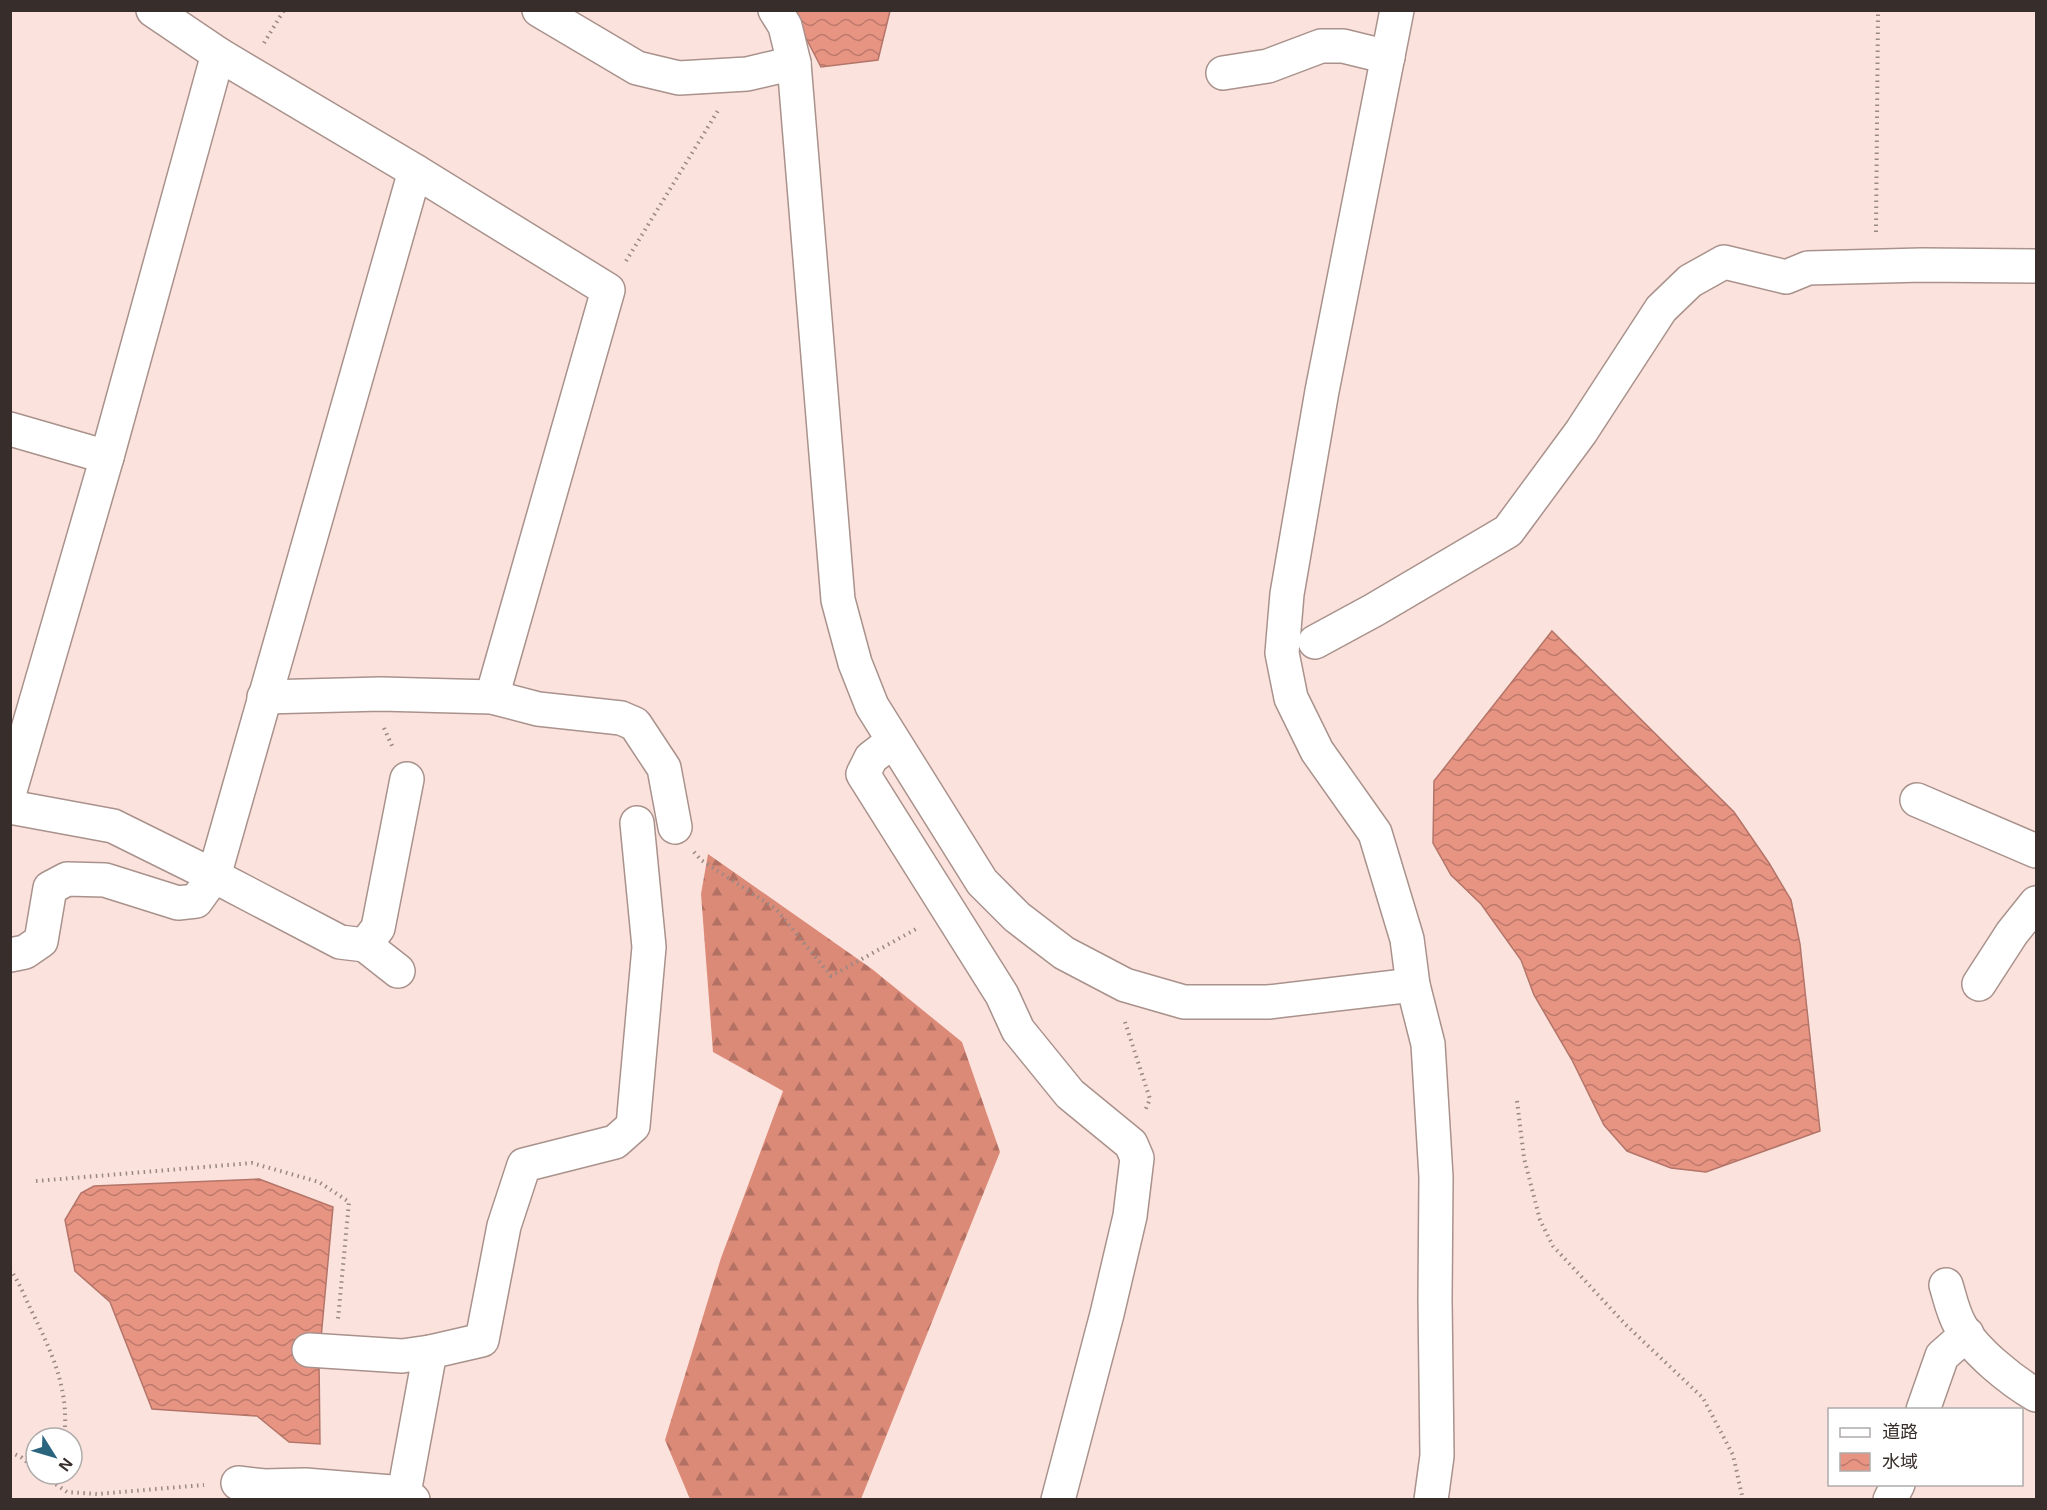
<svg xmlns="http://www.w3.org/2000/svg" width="2047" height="1510" viewBox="0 0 2047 1510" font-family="Arial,'Noto Sans JP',sans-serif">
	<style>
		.forest { fill: url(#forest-firs) }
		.water { fill: url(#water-waves); stroke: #b37569; stroke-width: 1.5 }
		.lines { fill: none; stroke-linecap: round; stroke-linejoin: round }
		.minor-casing { stroke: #a9928c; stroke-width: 36 }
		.path { stroke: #998883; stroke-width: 4; stroke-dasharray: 1.5 4.5; stroke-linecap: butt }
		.minor { stroke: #fff; stroke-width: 33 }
	</style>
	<defs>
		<pattern id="forest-firs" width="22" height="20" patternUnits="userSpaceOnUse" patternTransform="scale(1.5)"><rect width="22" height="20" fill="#dc8a78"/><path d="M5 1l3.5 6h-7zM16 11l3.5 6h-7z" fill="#b37163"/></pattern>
		<pattern id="water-waves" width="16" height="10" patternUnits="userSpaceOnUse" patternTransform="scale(1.5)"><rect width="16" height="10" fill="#e89483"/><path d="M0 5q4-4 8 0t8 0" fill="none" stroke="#bd796b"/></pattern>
	</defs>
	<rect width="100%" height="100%" fill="#fce2dc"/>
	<path class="forest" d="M708,854L872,969L962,1042L1000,1152L861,1499H690L665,1440L721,1258L783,1091L713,1052L701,894Z"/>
	<g class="water">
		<path d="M792,11H890L878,60L821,67Z"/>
		<path d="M1552,631L1734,812L1769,863L1791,900L1800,944L1820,1131L1706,1172L1671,1168L1627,1151L1604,1125L1572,1060L1534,995L1521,960L1481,904L1451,875L1433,843L1434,781Z"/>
		<path d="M259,1179L333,1207L319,1360L320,1444L289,1442L257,1416L152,1409L110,1302L75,1271L65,1220L81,1193L94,1186Z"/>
	</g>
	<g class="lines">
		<g class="minor-casing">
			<g id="minor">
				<path d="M153,10L218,54L415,171L608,290L492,697"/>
				<path d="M539,10L637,68L679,78L747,74L794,63"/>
				<path d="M775,10L785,26L794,63L838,600L855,663L872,706L982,882L1017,917L1064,953L1125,985L1184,1002H1268L1413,985"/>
				<path d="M1397,10L1322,391L1287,594L1282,653L1291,698L1317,751L1375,833L1407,939L1413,985L1428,1044L1436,1177L1435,1299L1437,1456L1431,1500"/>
				<path d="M1223,73L1268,66L1321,46H1343L1388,57"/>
				<path d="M10,429L107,457"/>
				<path d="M1315,642L1374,610L1508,531L1581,432L1661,309L1690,281L1724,262L1786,277L1808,268L1922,265L2036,266"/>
				<path d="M264,697L381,694L492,697L538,709L621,718L635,724L664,768L675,827"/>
				<path d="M893,741L871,758L863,774L1002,995L1018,1030L1070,1094L1131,1144L1137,1158L1130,1216L1107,1314L1058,1500"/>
				<path d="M10,791L107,457L218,54"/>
				<path d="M1917,800L2036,851"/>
				<path d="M10,807L113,826L214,876L415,171"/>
				<path d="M365,945L378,928L407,779"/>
				<path d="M10,955L25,952L41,941L50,888L67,879L105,880L178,903L196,901L214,876L340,942L365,945L398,971"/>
				<path d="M1979,984L2012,933L2036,903"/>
				<path d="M1946,1285C1950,1298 1953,1313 1960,1325C1974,1351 2012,1381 2036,1395"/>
				<path d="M309,1350L402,1356L430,1352"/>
				<path d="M1923,1410L1942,1356L1967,1334"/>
				<path d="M238,1483L264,1486L305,1485L404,1493"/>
				<path d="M413,1500L404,1493L430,1352L482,1340L504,1226L524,1165L615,1142L633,1126L649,947L637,823"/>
				<path d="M1890,1500L1898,1484"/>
			</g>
		</g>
		<g class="path">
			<path d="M264,43L284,10"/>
			<path d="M1876,232L1878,10"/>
			<path d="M626,261L719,109"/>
			<path d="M384,728L393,748"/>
			<path d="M694,852L701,860L776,909L831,976L918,928"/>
			<path d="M1125,1022L1150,1099L1145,1111"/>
			<path d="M1517,1101L1524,1158L1540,1220L1553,1246L1625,1324L1703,1398L1733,1455L1743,1500"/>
			<path d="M36,1181L252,1163L319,1182L349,1202L338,1319"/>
			<path d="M10,1269C19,1282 25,1297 31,1310C52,1352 70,1391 64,1438"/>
			<path d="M10,1452L21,1457L36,1470"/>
			<path d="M41,1474L67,1492L97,1494L204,1485"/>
			<path d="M56,1484L59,1474"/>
		</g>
		<use href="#minor" class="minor"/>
	</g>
	<rect width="2047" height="1510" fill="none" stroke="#372e2b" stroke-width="24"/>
	<rect x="1828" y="1408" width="195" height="78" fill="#ffffff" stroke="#afabaa" stroke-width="1.5"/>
	<rect x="1840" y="1428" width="30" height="9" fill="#ffffff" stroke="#afabaa" stroke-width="1.5"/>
	<text x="1882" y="1438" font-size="18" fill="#372e2b">道路</text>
	<rect x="1840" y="1453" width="30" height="18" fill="url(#water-waves)" stroke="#afabaa" stroke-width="1.5"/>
	<text x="1882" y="1468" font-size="18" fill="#372e2b">水域</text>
	<g transform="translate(54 1456) rotate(127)"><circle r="28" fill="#ffffff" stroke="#afabaa" stroke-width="1.5"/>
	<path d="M0-4.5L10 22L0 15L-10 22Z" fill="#2a647d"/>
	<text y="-9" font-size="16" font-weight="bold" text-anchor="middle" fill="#372e2b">N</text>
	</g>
</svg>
